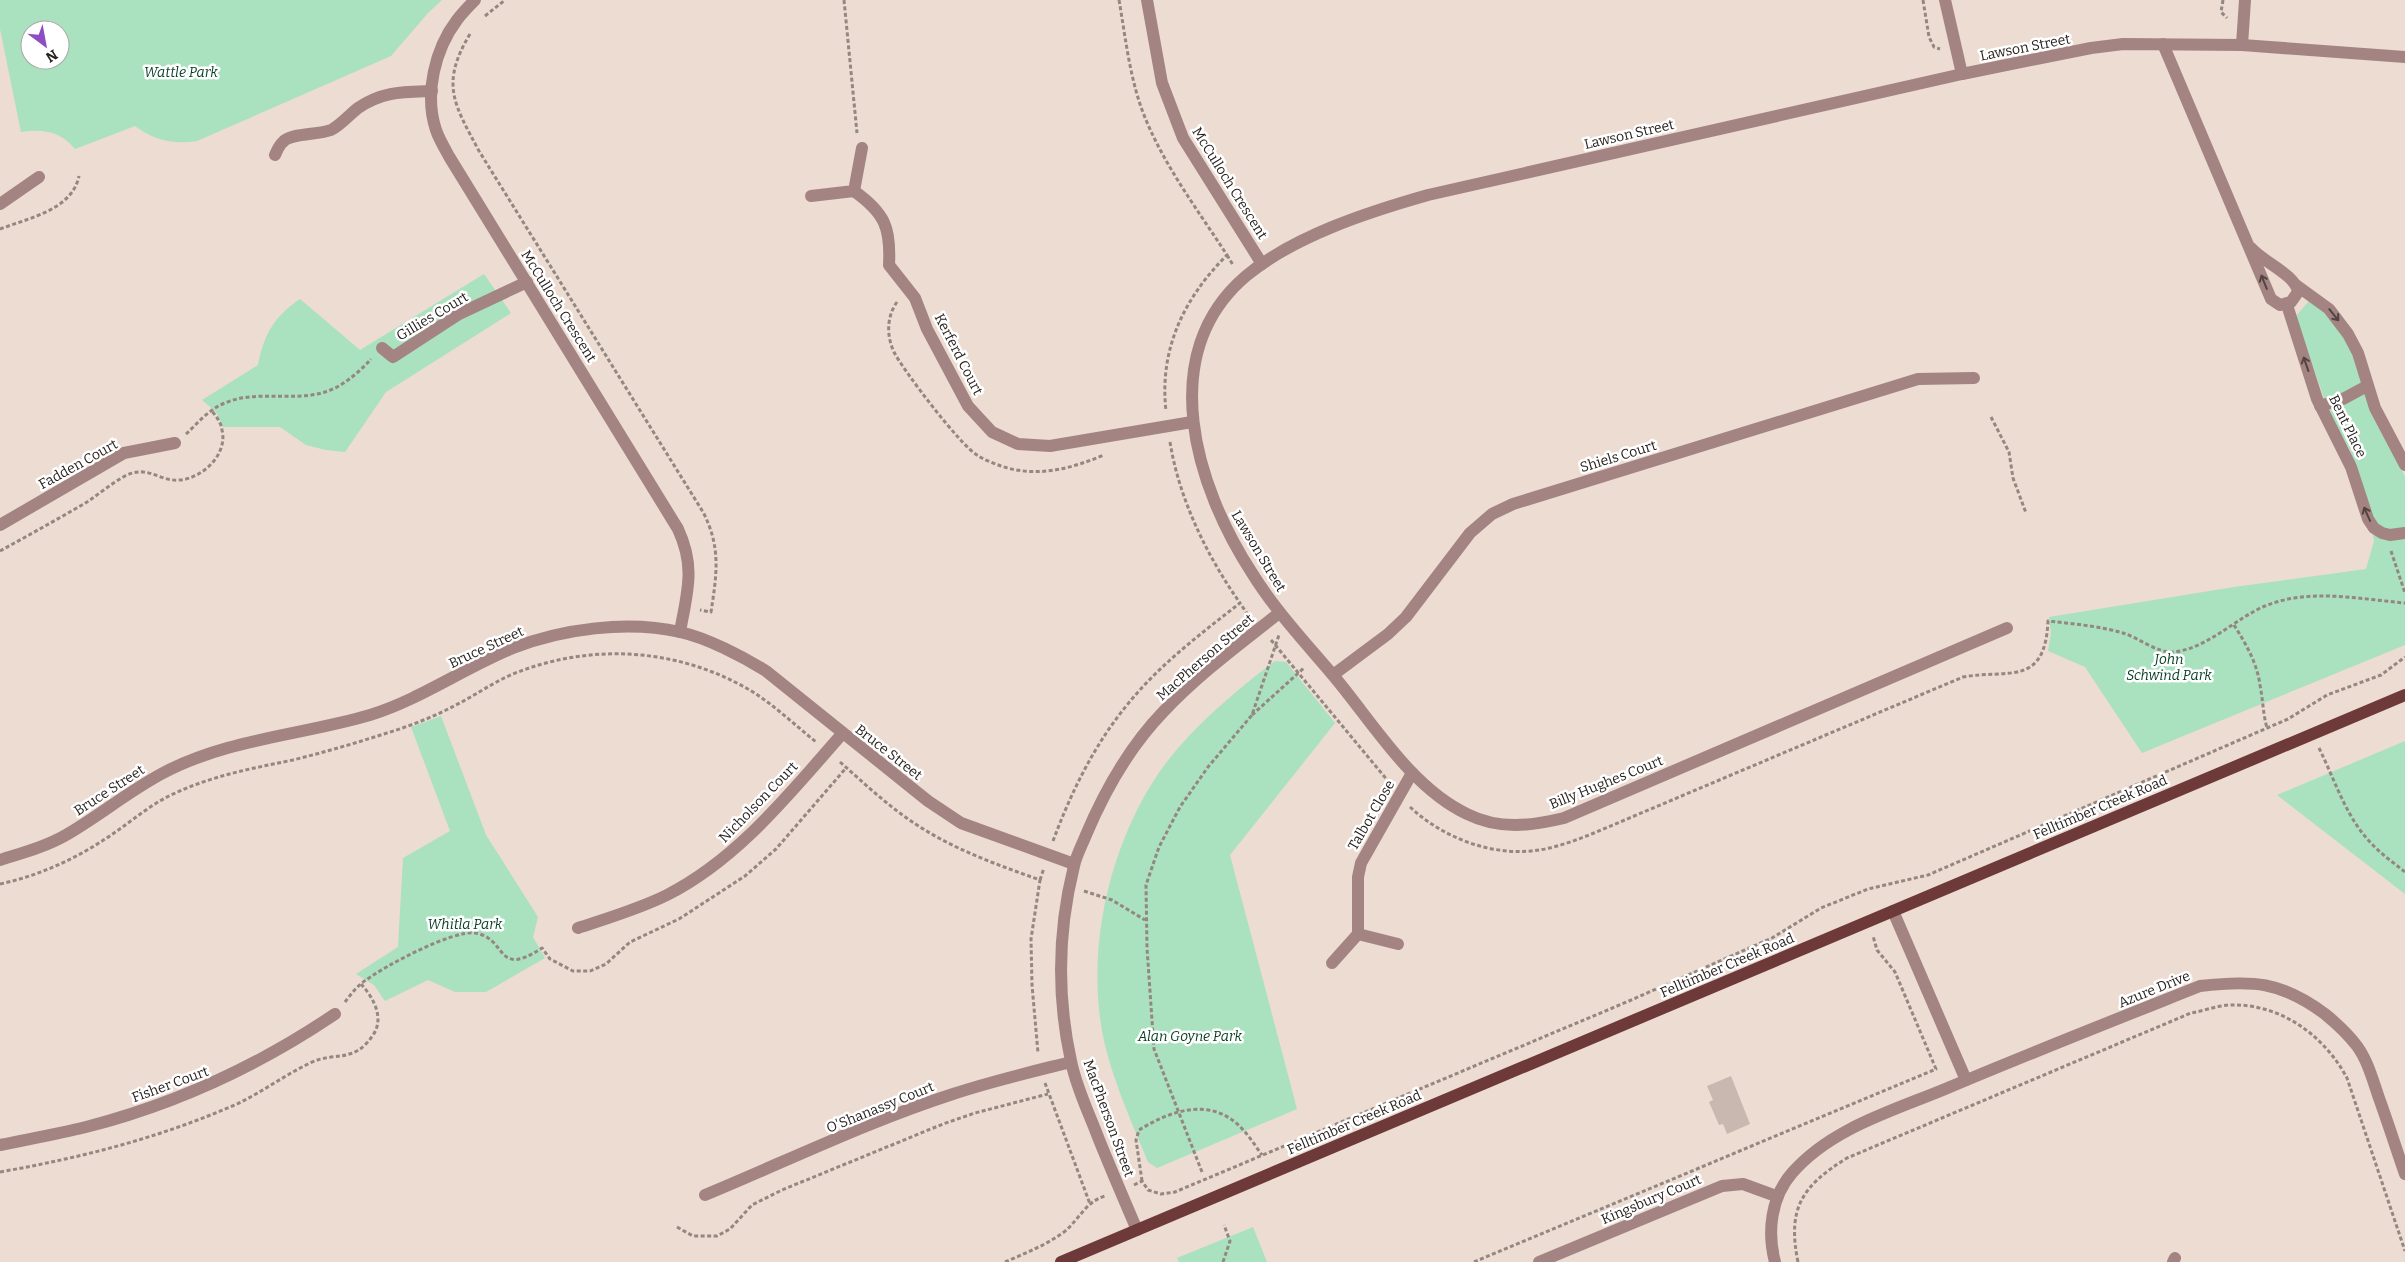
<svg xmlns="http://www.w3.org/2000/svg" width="2405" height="1262" viewBox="0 0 2405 1262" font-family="Bitter,serif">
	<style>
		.green { fill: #aae1be; fill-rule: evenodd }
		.building { fill: #c9b8b0 }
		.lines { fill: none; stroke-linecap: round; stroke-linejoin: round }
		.path { stroke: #938780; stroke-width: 3; stroke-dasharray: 4 2.5; stroke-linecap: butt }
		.minor { stroke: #a48483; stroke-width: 12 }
		.major { stroke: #6e3939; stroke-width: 12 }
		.oneway { stroke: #534442 }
		.labels { text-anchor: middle; stroke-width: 5; stroke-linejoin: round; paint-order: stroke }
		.street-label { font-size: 14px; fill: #28221f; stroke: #fff }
		.park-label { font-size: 14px; font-style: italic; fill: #063d23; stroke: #fff }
	</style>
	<rect width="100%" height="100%" fill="#ecdcd2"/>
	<g class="green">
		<path d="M0,0H442L428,13L391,56L197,141C173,145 154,140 135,126L75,149C60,131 43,129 21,132L0,29ZM30,30H60V60H30Z"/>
		<path d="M484,274L511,313L386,392L345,452L326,450L306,445L280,427H223L216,412L202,400L258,365C264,334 274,317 300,299L360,350Z"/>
		<path d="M2309,301L2326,313L2336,325L2352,353L2372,415L2405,476V645L2142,753L2085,667L2048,651L2051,633L2049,617L2234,587L2366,569L2374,541L2366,497L2350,450L2330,416L2296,316Z"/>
		<path d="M1275,661L1286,662L1335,723L1230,855L1297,1109L1157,1168L1148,1162C1132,1123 1115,1086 1105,1045C1082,947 1113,822 1179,747C1208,714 1240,688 1275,661Z"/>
		<path d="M441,716L486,835L538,917L533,937L545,958L486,992H455L428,980L385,1001L374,985L356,974L398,947L403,858L450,831L411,727Z"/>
		<path d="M2405,741V894L2277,795Z"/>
		<path d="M1253,1227L1267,1262H1179L1177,1258Z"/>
	</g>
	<path class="building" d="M1731,1076L1750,1124L1727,1134L1723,1124L1719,1125L1709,1102L1713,1100L1707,1086Z"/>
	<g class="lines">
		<g class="path">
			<path d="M844,0L857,133"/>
			<path d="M1119,0C1126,40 1130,82 1146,120C1166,168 1199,212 1227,255C1184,298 1159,349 1166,411"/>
			<path d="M1923,0L1929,37L1934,47L1940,49"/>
			<path d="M2223,0L2221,12L2227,18"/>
			<path d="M485,16L505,0"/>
			<path d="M470,34C440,84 454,104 479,151L703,512C721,547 717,573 711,612L700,610"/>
			<path d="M0,229C29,218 72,210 79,176"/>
			<path d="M1227,255L1233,265"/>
			<path d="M897,302C887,316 886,335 894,352C903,370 960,445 977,455C984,460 993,463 1001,466C1037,478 1070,469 1104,455"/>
			<path d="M1991,417L2009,452L2013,478L2026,513"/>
			<path d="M186,434C198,423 209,409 225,403C260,388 301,405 335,388C349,381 361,370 371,359"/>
			<path d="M1170,442C1179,499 1207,556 1240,603"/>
			<path d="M0,551C29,535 58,519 87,502C99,494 112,483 125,476C148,464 159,482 180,480C203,478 228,454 222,430C221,422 216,416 211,410"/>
			<path d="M2391,551L2405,593"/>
			<path d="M2234,625C2246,644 2257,663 2260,685C2263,700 2263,714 2267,728"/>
			<path d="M1271,640L1388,781"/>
			<path d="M1252,715L1305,667"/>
			<path d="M2319,748C2335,780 2346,818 2372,844C2382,855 2394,863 2405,872"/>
			<path d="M840,762C865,784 889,807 917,825C955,850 998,865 1040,880L1031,939L1032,985L1038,1053"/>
			<path d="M1410,807C1441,836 1487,855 1531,851C1553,849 1574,841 1594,833L1963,677C2009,669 2045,687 2048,621C2073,624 2100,626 2123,633C2139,638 2157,653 2173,652C2207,649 2236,618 2265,606C2309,588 2359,599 2405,603"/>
			<path d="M1053,841C1072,790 1096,741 1132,699C1163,662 1203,632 1240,603L1250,618"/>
			<path d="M1040,880L1044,868"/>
			<path d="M0,884C37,876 71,861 102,841C125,827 145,808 169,796C210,776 249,769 293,760C325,752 356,743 387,733C410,726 433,717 454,706C474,696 492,683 513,674C592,642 680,648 753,692C775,706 795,725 816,742"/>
			<path d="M1084,891L1112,900L1145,920"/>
			<path d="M345,1002C351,994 358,985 366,980C385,966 452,930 475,933C508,938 495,979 542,948L550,959L573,971H590L606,964L630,942L679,919L745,876L776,849L846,768"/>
			<path d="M1045,1083L1090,1204"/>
			<path d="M0,1172C84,1157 159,1138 237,1104C262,1092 285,1075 310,1063C335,1051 354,1064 373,1035C385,1018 373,997 361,984"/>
			<path d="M1202,1172L1154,1049L1147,948L1146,885L1159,847L1180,807L1208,767L1252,715L1279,635"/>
			<path d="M1142,1181L1136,1140L1139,1130C1168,1112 1205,1098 1235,1122C1246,1131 1254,1144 1262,1155"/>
			<path d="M1134,1185L1142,1181L1148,1190L1161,1194L1175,1192L1629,1001L1772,938L1821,908L1868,889L1928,875L2288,719L2327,695L2381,675L2405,657"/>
			<path d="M677,1227L693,1236H717L730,1229L752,1205L782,1190L943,1124L975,1113L1048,1094"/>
			<path d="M1005,1262C1026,1253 1046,1245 1064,1232C1079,1220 1085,1202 1105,1196"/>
			<path d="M1223,1262L1230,1241L1224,1225"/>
			<path d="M1474,1262L1936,1069L1895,972L1877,950L1873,936"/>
			<path d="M1798,1262C1787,1208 1802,1186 1847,1158L2191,1013C2203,1011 2216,1006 2229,1005C2280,1003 2324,1035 2347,1078L2405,1251"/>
		</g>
		<g class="minor">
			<path d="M475,0C469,6 462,13 457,20C435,49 424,94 436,130C439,139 445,149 450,158L678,529C696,568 687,592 680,632"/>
			<path d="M1147,0L1162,83L1183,138L1262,264"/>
			<path d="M1945,0L1962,74"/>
			<path d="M2163,44L2271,299L2280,305L2291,302L2298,292C2296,275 2263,262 2251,248"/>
			<path d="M2242,45L2245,0"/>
			<path d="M275,155C277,151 279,145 283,142C290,133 318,135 331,130C341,125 349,115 358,108C383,91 403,92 432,91"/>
			<path d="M854,191C885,213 891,228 889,265L915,298L927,329L968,406L992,432L1018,444L1050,446L1192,422"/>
			<path d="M811,196L854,191L862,148"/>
			<path d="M0,204L39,177"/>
			<path d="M2296,285L2329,309L2348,334L2358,353L2375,408L2405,465"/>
			<path d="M2287,305L2317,399L2351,467L2368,519L2374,528L2382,533L2390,535L2405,533"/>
			<path d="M382,348L393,357L459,314L527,282"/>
			<path d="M2320,406L2343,399L2367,386"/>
			<path d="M0,525L124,453L175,443"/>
			<path d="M2007,628L1564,818C1531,826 1499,830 1467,814C1410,787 1372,721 1332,674C1304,641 1275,610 1252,573C1196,487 1154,354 1246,276C1294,236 1368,212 1428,195L1962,74L2091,48L2123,44L2242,45L2405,57"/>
			<path d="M1333,675L1388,634L1406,617L1470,533L1492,514L1513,504L1918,379L1974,378"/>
			<path d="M0,860C22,853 45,847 66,835C99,816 129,791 163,773C227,739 302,735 370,715C421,699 464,668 513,648C562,629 627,620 680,632C707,638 742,656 766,671L928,801L961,823L1074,864"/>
			<path d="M1893,911L1966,1080"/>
			<path d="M578,928C608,918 639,909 667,895C738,859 790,793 842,734"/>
			<path d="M1358,934V877L1361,863L1412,773"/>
			<path d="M1332,963L1358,934L1398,944"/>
			<path d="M0,1145C29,1139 58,1134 86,1127C176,1104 258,1066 335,1014"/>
			<path d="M705,1195C787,1161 869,1121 953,1094C992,1081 1031,1072 1071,1062"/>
			<path d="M1137,1230C1123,1197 1109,1165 1096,1132C1087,1109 1076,1086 1071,1061C1057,997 1058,930 1074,866C1076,856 1082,845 1086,835C1105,790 1130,746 1164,711C1199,674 1240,644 1279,613"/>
			<path d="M1539,1262L1722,1186L1743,1184L1776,1196"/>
			<path d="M1775,1262C1767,1232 1771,1197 1792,1173C1832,1127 1896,1110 1950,1087C2033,1052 2117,1019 2200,986C2252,980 2281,981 2325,1014C2336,1023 2348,1034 2357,1046C2368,1061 2373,1081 2379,1098C2388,1123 2396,1148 2405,1174"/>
			<path d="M2173,1262L2175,1258"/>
		</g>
		<path class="major" d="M1061,1262L2405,695"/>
	</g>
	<defs><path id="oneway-shaft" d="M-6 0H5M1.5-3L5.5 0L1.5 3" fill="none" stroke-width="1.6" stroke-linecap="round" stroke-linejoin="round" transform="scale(1.25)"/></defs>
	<g class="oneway">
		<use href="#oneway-shaft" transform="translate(2264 282) rotate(-112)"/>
		<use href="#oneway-shaft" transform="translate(2334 315) rotate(51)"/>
		<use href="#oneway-shaft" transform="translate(2306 364) rotate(-109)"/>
		<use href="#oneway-shaft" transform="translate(2367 514) rotate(-114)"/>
	</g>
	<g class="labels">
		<g class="street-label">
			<text transform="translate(2025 47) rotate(-11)" y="5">Lawson Street</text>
			<text transform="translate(1629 134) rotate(-13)" y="5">Lawson Street</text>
			<text transform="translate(1230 183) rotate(58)" y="5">McCulloch Crescent</text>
			<text transform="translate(559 306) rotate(58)" y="5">McCulloch Crescent</text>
			<text transform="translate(432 316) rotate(-31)" y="5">Gillies Court</text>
			<text transform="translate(959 354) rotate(63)" y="5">Kerferd Court</text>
			<text transform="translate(2348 426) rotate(64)" y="5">Bent Place</text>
			<text transform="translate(1618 456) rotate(-17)" y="5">Shiels Court</text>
			<text transform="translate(78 464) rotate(-29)" y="5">Fadden Court</text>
			<text transform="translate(1259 551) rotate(59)" y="5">Lawson Street</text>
			<text transform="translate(486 647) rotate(-25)" y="5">Bruce Street</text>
			<text transform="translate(1205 657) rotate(-41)" y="5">MacPherson Street</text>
			<text transform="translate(889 752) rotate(38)" y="5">Bruce Street</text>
			<text transform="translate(1606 782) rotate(-22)" y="5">Billy Hughes Court</text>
			<text transform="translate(109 790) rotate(-33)" y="5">Bruce Street</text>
			<text transform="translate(758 802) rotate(-46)" y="5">Nicholson Court</text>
			<text transform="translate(2100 807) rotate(-23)" y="5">Felltimber Creek Road</text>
			<text transform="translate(1371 815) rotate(-60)" y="5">Talbot Close</text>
			<text transform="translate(1727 965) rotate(-23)" y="5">Felltimber Creek Road</text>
			<text transform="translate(2154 989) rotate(-22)" y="5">Azure Drive</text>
			<text transform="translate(170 1084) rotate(-20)" y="5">Fisher Court</text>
			<text transform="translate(880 1107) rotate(-22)" y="5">O'Shanassy Court</text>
			<text transform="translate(1109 1118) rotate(70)" y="5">MacPherson Street</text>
			<text transform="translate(1354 1122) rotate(-23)" y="5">Felltimber Creek Road</text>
			<text transform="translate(1651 1199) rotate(-23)" y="5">Kingsbury Court</text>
		</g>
		<g class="park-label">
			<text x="181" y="77">Wattle Park</text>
			<text x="2169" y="664">John<tspan x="2169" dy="16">Schwind Park</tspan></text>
			<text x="465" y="929">Whitla Park</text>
			<text x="1190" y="1041">Alan Goyne Park</text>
		</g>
	</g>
	<g transform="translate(45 45) rotate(148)"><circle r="24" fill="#ffffff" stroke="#a9a7a5"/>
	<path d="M0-4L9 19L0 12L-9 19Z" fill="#8d4ec4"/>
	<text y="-8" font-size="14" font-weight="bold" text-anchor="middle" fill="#28221f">N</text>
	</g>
</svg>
